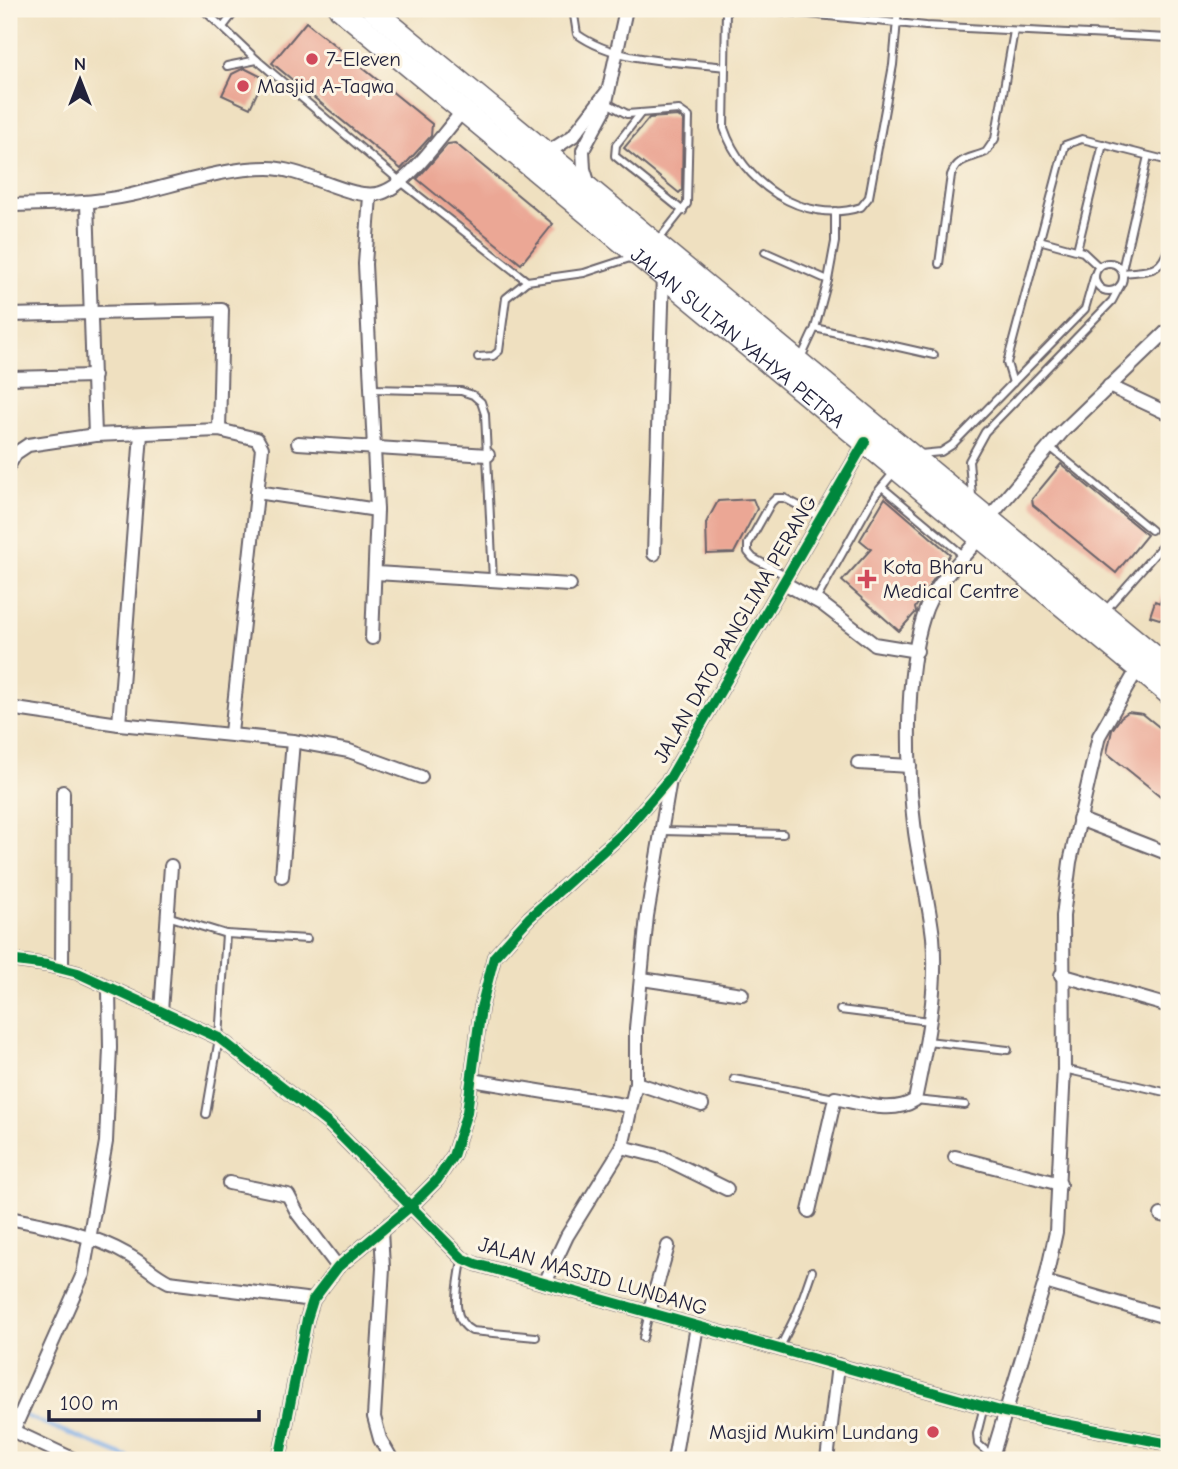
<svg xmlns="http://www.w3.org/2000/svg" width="1178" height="1469" viewBox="0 0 1178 1469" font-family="'Comic Neue',sans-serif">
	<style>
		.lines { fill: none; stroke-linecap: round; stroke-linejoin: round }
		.stream { stroke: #7aaae5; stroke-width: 4.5 }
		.building { fill: #eba795 }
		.service-casing { stroke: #6a646a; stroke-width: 10 }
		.minor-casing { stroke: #6a646a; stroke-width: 16 }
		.trunk-casing { stroke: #6a646a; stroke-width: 24 }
		.service { stroke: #fff; stroke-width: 6 }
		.minor { stroke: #fff; stroke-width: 12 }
		.trunk { stroke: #fff; stroke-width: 21 }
		.cycleway-casing { stroke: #fcf5e5; stroke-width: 15 }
		.cycleway { stroke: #00873e; stroke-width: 10 }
		.poi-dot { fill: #d1495b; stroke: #fcf5e5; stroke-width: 2.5 }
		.labels { text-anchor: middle; stroke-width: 6; stroke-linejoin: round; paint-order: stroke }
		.poi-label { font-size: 21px; fill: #22223b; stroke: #fcf5e5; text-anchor: start }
		.street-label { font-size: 21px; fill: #22223b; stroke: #fcf5e5 }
	</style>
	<rect width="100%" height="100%" fill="#fcf5e5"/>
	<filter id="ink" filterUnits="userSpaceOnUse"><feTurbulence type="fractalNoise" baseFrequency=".0143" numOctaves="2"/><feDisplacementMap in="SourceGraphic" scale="14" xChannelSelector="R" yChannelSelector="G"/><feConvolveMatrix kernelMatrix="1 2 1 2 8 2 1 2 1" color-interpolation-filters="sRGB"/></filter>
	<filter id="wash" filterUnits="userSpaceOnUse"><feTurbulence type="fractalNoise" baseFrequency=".00686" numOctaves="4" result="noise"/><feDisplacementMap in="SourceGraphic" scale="28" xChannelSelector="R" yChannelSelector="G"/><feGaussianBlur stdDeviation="1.57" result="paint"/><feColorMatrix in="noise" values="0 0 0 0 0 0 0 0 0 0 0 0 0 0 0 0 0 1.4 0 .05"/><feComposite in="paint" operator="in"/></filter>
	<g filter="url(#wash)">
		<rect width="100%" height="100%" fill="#efe0c0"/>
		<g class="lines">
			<path class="stream" d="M9,1409L134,1460"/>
		</g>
		<g id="blocks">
			<g class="building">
				<path d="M306,22L432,124L431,136L401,169L272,63Z"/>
				<path d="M244,68L264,78L250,108L222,95L232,74Z"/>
				<path d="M678,116L683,120L682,190L679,193L624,148L649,118Z"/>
				<path d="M455,143L553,224L521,264L417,179L448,144Z"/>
				<path d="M1061,464L1147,535L1116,573L1033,505L1032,499Z"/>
				<path d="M885,498L950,554L915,608L916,612L899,631L842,581L871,549L860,540Z"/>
				<path d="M753,499L757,509L734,553L707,554L706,523L718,501Z"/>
				<path d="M1167,582H1169V622L1150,616L1155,601L1160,603Z"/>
				<path d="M1128,712L1143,714L1169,735V803L1107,753L1112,730L1121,717Z"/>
			</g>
		</g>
	</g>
	<g filter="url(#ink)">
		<use href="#blocks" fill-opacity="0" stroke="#6a646a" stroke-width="2"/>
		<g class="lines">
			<g class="service-casing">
				<g id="service">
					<path d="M573,9L577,34C617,63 677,61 725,67"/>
					<path d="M726,9L724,128C742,182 803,226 861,207L869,197L893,65L898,9"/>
					<path d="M760,9L926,26L1169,38"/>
					<path d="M204,10L257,60L227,66"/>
					<path d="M223,27L237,9"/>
					<path d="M257,60L401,182L527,281"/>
					<path d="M607,103L627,114L679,110L689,117L687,204L657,242"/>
					<path d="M641,113L616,145L615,156L683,211"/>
					<path d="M1039,240L1083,252L1099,267"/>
					<path d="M1077,250L1103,144"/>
					<path d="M765,252L828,280L815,328L801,358"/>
					<circle cx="1109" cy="277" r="14"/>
					<path d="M939,264L951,175C958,157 971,159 986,152L995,139L1014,31"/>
					<path d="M1122,270L1148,156"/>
					<path d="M1123,273C1149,270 1161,274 1169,246"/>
					<path d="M828,280L835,242V211"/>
					<path d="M815,328L934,355"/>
					<path d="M478,357L493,356L499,351L506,298L527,281L584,273L633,257"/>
					<path d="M1013,383L1007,363L1065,145L1082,139L1169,161"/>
					<path d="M371,389L461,391L473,395L481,402L485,414L493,580"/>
					<path d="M1050,447L1151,530"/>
					<path d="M920,454L941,452L952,445L1085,309L1095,274"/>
					<path d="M882,487L963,555"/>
					<path d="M972,496L969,461L985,432L1112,301L1120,286"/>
					<path d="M787,576L753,558L748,552V544L771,503L776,498H784L822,518"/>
					<path d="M816,600L875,495L895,471"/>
					<path d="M1104,612L1169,538"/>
					<path d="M663,831L783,834"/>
					<path d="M167,916L226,934L307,939"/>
					<path d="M840,1010L929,1021"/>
					<path d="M927,1041L1008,1050"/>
					<path d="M1064,1069L1169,1093"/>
					<path d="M734,1079L835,1098"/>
					<path d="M915,1100L965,1105"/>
					<path d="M206,1114L219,1038L226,934"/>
					<path d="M462,1258C460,1282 447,1318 472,1331L536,1337"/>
					<path d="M643,1338L649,1313"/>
					<path d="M779,1349L798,1311L812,1271"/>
					<path d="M984,1406L977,1434L978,1444L992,1456"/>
				</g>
			</g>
			<g class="minor-casing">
				<g id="minor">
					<path d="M547,153L573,136L607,92"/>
					<path d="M589,185L584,169L583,150L604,111L626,9"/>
					<path d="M370,196L365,264L377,510L372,638"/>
					<path d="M87,203L95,435"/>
					<path d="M9,205C50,204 90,204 131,195C176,185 222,168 268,168C305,168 352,202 381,193C410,184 442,134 463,111"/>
					<path d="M9,315L222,310L219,430"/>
					<path d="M9,378L94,376"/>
					<path d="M1109,386L1169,414"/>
					<path d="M298,443L488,455"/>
					<path d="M9,465L16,453L28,445L95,435L219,430L257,439L262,448L231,733"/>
					<path d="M257,492L377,510"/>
					<path d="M989,518L1062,432L1169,329"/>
					<path d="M654,554L663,275"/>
					<path d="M376,573L570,585"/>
					<path d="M784,583L822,604L874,644L917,651"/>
					<path d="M9,708L119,724L293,741L349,751L421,777"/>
					<path d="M119,724L141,434"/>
					<path d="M858,763L910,766"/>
					<path d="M1079,819L1169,854"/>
					<path d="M282,876L293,741"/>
					<path d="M9,960L47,965L78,973L219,1038L330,1125L462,1258L476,1264L1004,1412L1169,1444"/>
					<path d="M62,969L63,792"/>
					<path d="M1061,975L1169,1006"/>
					<path d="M642,979L742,994"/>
					<path d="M161,1012L171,866"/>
					<path d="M472,1080L630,1106"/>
					<path d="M636,1083L702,1105"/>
					<path d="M622,1147L662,1157L727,1189"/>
					<path d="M955,1157L1060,1184"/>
					<path d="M229,1183L288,1195L298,1214L338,1267"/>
					<path d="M809,1211L835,1098C861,1103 892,1115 915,1100C926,1047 938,992 933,937C929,902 920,867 915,832C907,768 904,676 924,615C932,586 962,560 980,537"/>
					<path d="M1161,1215L1169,1216"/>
					<path d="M9,1218C49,1226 92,1234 128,1255C143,1263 154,1275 169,1282L313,1300"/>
					<path d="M381,1230L383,1268L374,1417L380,1439L392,1460"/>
					<path d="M1045,1282L1169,1318"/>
					<path d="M545,1283L567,1236L622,1147L627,1125L636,1083V1028L647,916L670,780"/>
					<path d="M649,1313L668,1246"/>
					<path d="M9,1429L75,1460"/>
					<path d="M13,1431L83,1274L106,1142L110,1048L109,989"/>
					<path d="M279,1460L307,1319L313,1300L338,1267L411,1206L437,1180L453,1156L467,1112L481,1008L494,957L529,918L622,834L670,778L865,442"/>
					<path d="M674,1460L697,1326"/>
					<path d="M827,1460L838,1365"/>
					<path d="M991,1460L1045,1282L1056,1232L1064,1069L1063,916L1070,862L1099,736L1138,668"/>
				</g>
			</g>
			<g class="trunk-casing">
				<g id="trunk">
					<path id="s1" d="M340,9L1169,694"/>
					<path d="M372,9L1169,668"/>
				</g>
			</g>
			<use href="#service" class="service"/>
			<use href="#minor" class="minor"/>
			<use href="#trunk" class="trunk"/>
			<g class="cycleway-casing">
				<g id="cycleway">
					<path d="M9,960L47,965L78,973L219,1038L330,1125L462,1258L476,1264L1004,1412L1169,1444"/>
					<path d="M279,1460L307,1319L313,1300L338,1267L411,1206L437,1180L453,1156L467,1112L481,1008L494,957L529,918L622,834L670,778L865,442"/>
				</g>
			</g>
			<use href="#cycleway" class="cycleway"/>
		</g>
	</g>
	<g class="poi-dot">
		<circle cx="312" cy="59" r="7"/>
		<circle cx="243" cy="86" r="7"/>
		<path d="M863.5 568.5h7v7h7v7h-7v7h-7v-7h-7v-7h7z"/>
		<circle cx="933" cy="1432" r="7"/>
	</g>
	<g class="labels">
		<g class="poi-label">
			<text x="326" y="66">7-Eleven</text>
			<text x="257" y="93">Masjid A-Taqwa</text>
			<text x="883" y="574">Kota Bharu<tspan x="883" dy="24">Medical Centre</tspan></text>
			<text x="919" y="1439" text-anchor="end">Masjid Mukim Lundang</text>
		</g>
		<g class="street-label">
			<text dy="7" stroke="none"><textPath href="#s1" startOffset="516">JALAN SULTAN YAHYA PETRA</textPath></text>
			<text transform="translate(735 629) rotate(-60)" y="7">JALAN DATO PANGLIMA PERANG</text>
			<text transform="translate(593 1276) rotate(16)" y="7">JALAN MASJID LUNDANG</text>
		</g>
	</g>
	<rect width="1178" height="1469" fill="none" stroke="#fcf5e5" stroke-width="35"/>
	<g transform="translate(80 80)" stroke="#fcf5e5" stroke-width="5" paint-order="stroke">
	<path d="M0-5L12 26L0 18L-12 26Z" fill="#22223b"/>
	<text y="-10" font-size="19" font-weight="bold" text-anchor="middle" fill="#22223b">N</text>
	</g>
	<path d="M49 1410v10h210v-10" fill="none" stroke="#22223b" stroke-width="3.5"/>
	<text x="60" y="1410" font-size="21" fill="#22223b" stroke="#fcf5e5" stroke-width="5" paint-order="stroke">100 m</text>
</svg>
